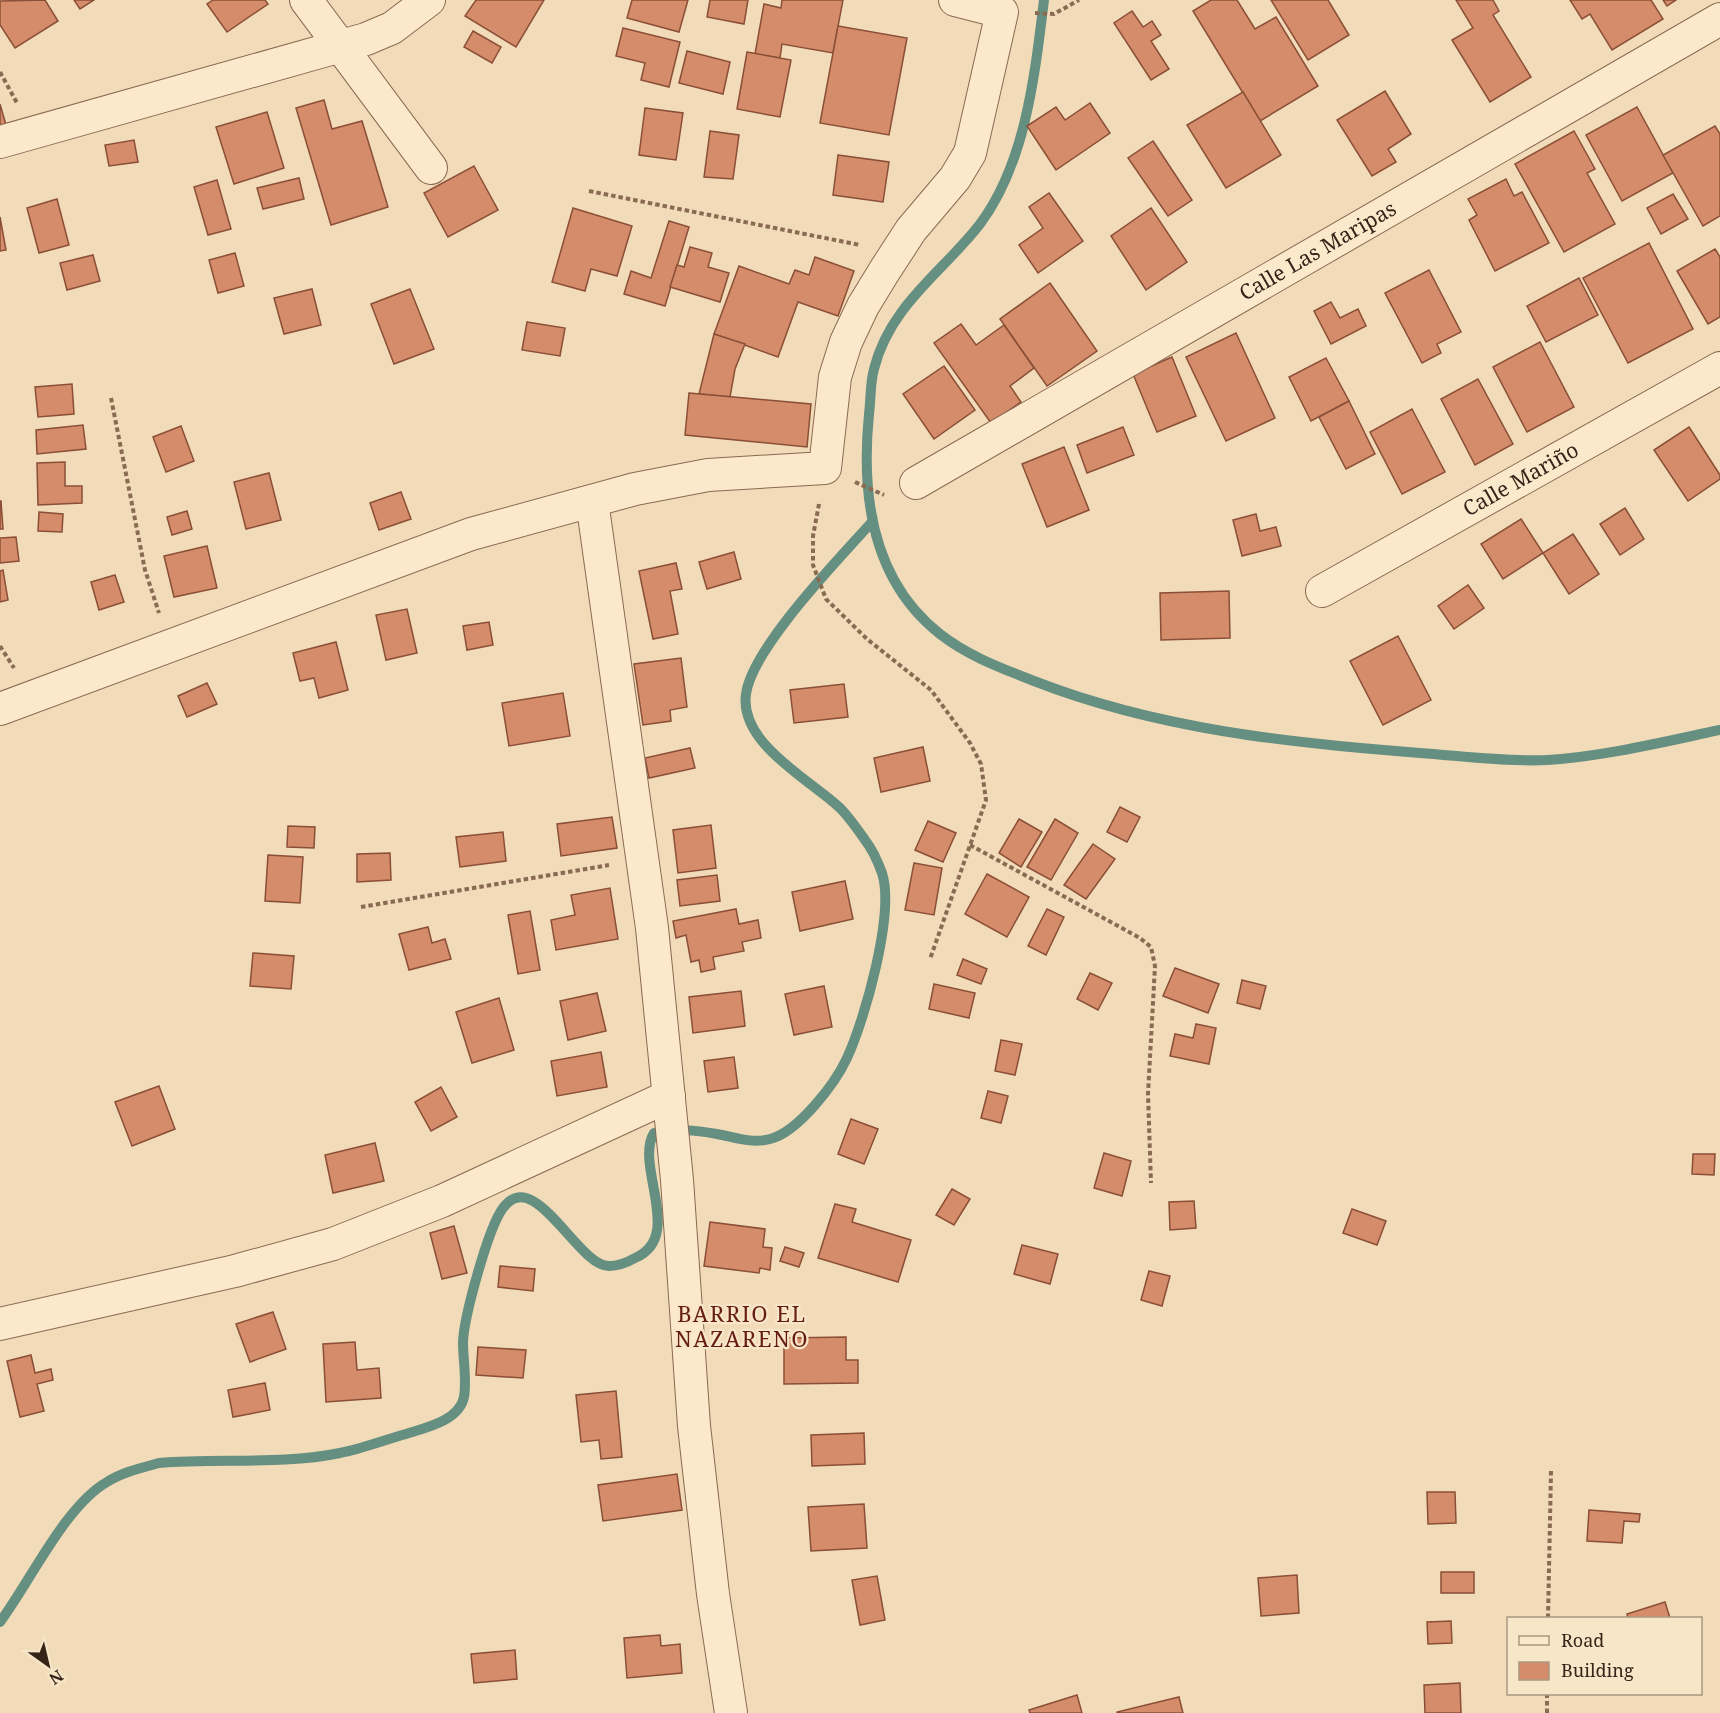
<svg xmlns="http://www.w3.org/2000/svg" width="1720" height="1713" viewBox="0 0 1720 1713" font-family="'Noto Serif',serif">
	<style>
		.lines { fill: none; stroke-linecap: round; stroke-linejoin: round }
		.stream { stroke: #658f80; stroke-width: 10 }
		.building { fill: #d48c6a; stroke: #8a4f36; stroke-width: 1.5 }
		.street-casing { stroke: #896a52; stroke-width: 34 }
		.path { stroke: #896a52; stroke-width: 4; stroke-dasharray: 4.5 3; stroke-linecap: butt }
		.street { stroke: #fce9cc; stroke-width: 32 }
		.labels { text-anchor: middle; stroke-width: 4.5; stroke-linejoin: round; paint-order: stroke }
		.street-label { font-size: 21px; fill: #362419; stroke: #f8e6c8 }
		.neighbourhood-label { font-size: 22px; letter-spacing: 1.5px; fill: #661d14; stroke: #f8e6c8 }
	</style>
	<rect width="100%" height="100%" fill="#f2dbb8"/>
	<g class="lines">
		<g class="stream">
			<path d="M1044,0C1035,73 1026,163 980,224C943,272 890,305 874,369C870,383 871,399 869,414C861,494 871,580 940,634C968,656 1001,668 1034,681C1157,729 1289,743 1420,753C1462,756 1506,762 1548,760C1606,756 1663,742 1720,730"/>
			<path d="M0,1622C30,1582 65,1506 107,1482C123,1472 141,1468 159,1463C219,1458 282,1465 340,1453C362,1449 384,1440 406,1434C425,1428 459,1421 464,1397C467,1380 463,1360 463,1342C464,1317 488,1228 503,1208C535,1165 577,1266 609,1266C617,1266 628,1262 635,1258C685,1237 634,1165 654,1133C675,1128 695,1130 717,1134C734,1137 752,1144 770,1139C798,1132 835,1084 847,1058C865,1019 895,913 882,873C878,862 872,849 865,840C858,830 849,817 840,808C809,779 739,743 746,694C752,648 839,559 871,523"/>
		</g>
	</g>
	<g class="building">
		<path d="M45,0L58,21L15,48L0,25V1Z"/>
		<path d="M74,0H94L80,9Z"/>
		<path d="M213,0H265L268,4L227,32L207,4Z"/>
		<path d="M476,0H544L516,47L465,16Z"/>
		<path d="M632,0H688L679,32L627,18Z"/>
		<path d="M710,0H748L744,24L707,17Z"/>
		<path d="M782,0H843L833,53L782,44L780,58L755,54L764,4L781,8Z"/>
		<path d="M1211,0H1237L1255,29L1276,17L1318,86L1260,121L1193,11Z"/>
		<path d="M1271,0H1328L1349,35L1308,60Z"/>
		<path d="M1456,0H1493L1499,11L1493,15L1531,77L1490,102L1452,40L1473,28Z"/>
		<path d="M1570,0H1651L1663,19L1612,50L1590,14L1582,19Z"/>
		<path d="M1663,0H1676L1667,6Z"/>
		<path d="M1132,11L1143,27L1152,21L1161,35L1151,41L1169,69L1151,80L1114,23Z"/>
		<path d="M838,26L907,38L889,135L820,123Z"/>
		<path d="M623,28L680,42L669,87L641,80L645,63L616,56Z"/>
		<path d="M473,31L501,47L492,63L464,47Z"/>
		<path d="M687,51L730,62L723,94L679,83Z"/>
		<path d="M747,52L791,60L780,117L737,109Z"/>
		<path d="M1385,91L1411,134L1388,149L1396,162L1372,176L1337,120Z"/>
		<path d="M1243,92L1281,155L1226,188L1187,125Z"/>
		<path d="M324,100L332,129L362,121L388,207L331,225L296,108Z"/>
		<path d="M1090,103L1110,133L1056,170L1027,126L1056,107L1065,120Z"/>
		<path d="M0,104L6,125L0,126Z"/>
		<path d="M1637,107L1673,173L1622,201L1586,135Z"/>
		<path d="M645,108L683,113L676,160L639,155Z"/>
		<path d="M267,112L284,168L234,184L216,127Z"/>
		<path d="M1715,126L1720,134V216L1703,226L1663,155Z"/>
		<path d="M710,131L739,135L733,179L704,177Z"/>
		<path d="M1574,131L1595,169L1587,173L1615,224L1564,252L1515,164Z"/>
		<path d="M134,140L138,162L109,166L105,145Z"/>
		<path d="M1153,141L1192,200L1168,216L1128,158Z"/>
		<path d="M838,155L889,162L883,202L833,195Z"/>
		<path d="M474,166L498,210L448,237L424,193Z"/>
		<path d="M299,178L304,199L263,209L257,188Z"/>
		<path d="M1506,179L1514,196L1522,192L1549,243L1495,271L1469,220L1477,215L1468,199Z"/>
		<path d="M217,180L231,229L208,235L194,187Z"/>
		<path d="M1049,193L1083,241L1038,273L1019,245L1043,228L1029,207Z"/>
		<path d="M1673,194L1688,219L1661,234L1647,208Z"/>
		<path d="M57,199L69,245L39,253L27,208Z"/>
		<path d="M573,208L632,226L617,276L591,269L585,291L552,282Z"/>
		<path d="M1151,208L1187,262L1146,290L1111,236Z"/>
		<path d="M0,217L6,250L0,251Z"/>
		<path d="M669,221L689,227L665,306L624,294L631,271L651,278Z"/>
		<path d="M1649,243L1693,329L1628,363L1583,278Z"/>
		<path d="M690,247L712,253L708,267L729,273L720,302L670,287L677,265L684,267Z"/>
		<path d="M1715,249L1720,257V317L1708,324L1677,271Z"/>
		<path d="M235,253L244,286L218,293L209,260Z"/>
		<path d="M93,255L100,281L67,290L60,263Z"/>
		<path d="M815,257L854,271L838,316L798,302L778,357L714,334L739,266L789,284L795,270L809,275Z"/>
		<path d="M1429,270L1461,332L1437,344L1441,353L1422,363L1385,293Z"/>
		<path d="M1579,278L1598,315L1546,342L1527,306Z"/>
		<path d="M1050,283L1097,351L1047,386L1000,319Z"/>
		<path d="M312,289L321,325L284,334L274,298Z"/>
		<path d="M410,289L434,349L394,364L371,304Z"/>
		<path d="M1331,302L1340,318L1358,309L1366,326L1331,344L1314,311Z"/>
		<path d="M527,322L565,328L560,356L522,350Z"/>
		<path d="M961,324L976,345L1004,325L1034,368L1010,386L1021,402L991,423L934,343Z"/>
		<path d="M1236,333L1275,418L1226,441L1186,357Z"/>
		<path d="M714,334L745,344L735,369L730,397L699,394Z"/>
		<path d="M1540,342L1574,407L1527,432L1493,367Z"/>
		<path d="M1172,357L1196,416L1157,432L1133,374Z"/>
		<path d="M1326,358L1349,401L1311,421L1289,377Z"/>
		<path d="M944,366L975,410L934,439L903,394Z"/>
		<path d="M1478,379L1513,444L1475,465L1441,399Z"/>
		<path d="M72,384L74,414L38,417L35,387Z"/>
		<path d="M689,393L811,404L807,447L685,435Z"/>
		<path d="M1349,401L1375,454L1346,469L1319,417Z"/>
		<path d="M1412,409L1445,472L1402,494L1370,432Z"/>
		<path d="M83,425L86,449L37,454L36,430Z"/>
		<path d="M181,426L194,461L166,472L153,437Z"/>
		<path d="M1123,427L1134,455L1087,473L1077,445Z"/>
		<path d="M1689,427L1720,475V479L1688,501L1654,450Z"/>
		<path d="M1064,447L1089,510L1047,527L1022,464Z"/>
		<path d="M65,462V486H82V503L38,505L37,463Z"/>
		<path d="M269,473L281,520L246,529L234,482Z"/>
		<path d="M401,492L411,519L379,530L370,503Z"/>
		<path d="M1,501L3,529H0V501Z"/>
		<path d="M1625,508L1644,539L1620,555L1600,524Z"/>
		<path d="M187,511L192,529L172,535L167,517Z"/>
		<path d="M39,512L63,514L62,532L38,531Z"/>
		<path d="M1256,514L1260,531L1276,527L1281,546L1242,556L1233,520Z"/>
		<path d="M1521,519L1543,553L1503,579L1481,544Z"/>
		<path d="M1573,534L1599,574L1569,594L1543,553Z"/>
		<path d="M16,537L19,561L0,563V538Z"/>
		<path d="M207,546L217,588L174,597L164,556Z"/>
		<path d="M734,552L741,579L707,589L699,562Z"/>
		<path d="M676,563L682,589L670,591L678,634L653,639L639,571Z"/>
		<path d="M3,570L8,600L0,602V571Z"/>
		<path d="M115,575L124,602L99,610L91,582Z"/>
		<path d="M1468,585L1484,608L1454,629L1438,606Z"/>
		<path d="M1229,591L1230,638L1161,640L1160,593Z"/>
		<path d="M407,609L417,653L386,660L376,615Z"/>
		<path d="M489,622L493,645L467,650L463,626Z"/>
		<path d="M1398,636L1431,700L1383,725L1350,661Z"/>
		<path d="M336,642L348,690L319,698L314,678L300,681L293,653Z"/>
		<path d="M681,658L687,707L670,710L671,721L643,725L634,664Z"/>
		<path d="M207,683L217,704L187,717L178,696Z"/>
		<path d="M844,684L848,717L794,723L790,690Z"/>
		<path d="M563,693L570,736L509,746L502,703Z"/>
		<path d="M923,747L930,781L881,792L874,758Z"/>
		<path d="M690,748L695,768L649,778L645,758Z"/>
		<path d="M1120,807L1140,817L1127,842L1107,832Z"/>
		<path d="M612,817L617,848L561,856L557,824Z"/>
		<path d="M1019,819L1042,832L1021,867L999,853Z"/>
		<path d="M1055,819L1078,833L1051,880L1027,867Z"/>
		<path d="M928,821L956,833L943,862L915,850Z"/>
		<path d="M711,825L716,868L678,873L673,830Z"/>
		<path d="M288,826L315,827L314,848L287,847Z"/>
		<path d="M503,832L506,861L460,867L456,837Z"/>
		<path d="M1093,844L1115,859L1086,899L1064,885Z"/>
		<path d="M390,853L391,880L357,882V854Z"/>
		<path d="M268,855L303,857L300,903L265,901Z"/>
		<path d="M914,863L942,868L934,915L905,910Z"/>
		<path d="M987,874L1029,897L1007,937L965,914Z"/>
		<path d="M717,875L720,901L680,906L677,880Z"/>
		<path d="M845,881L853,919L800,931L792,892Z"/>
		<path d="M610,888L618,939L556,950L551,920L575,915L571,895Z"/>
		<path d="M736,909L739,924L758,920L761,938L742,942L744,951L713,957L715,969L701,972L699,960L691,962L686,935L676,938L673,921Z"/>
		<path d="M1047,909L1064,917L1046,955L1028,946Z"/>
		<path d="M530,911L540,970L518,974L508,915Z"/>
		<path d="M428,927L432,943L445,939L451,959L409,970L399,934Z"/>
		<path d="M253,953L294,956L291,989L250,986Z"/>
		<path d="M963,959L987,969L981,984L957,975Z"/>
		<path d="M1175,968L1219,984L1208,1013L1163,996Z"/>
		<path d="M1090,973L1112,983L1098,1010L1077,999Z"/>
		<path d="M1242,980L1266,986L1260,1009L1237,1003Z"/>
		<path d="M934,984L975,993L969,1018L929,1009Z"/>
		<path d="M824,986L832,1027L794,1035L785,994Z"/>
		<path d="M741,991L745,1026L693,1033L689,997Z"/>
		<path d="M597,993L606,1031L568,1040L560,1001Z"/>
		<path d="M499,998L514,1050L472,1063L456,1012Z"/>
		<path d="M1196,1024L1216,1028L1209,1064L1170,1056L1175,1034L1193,1038Z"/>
		<path d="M1001,1040L1022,1044L1015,1075L995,1071Z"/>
		<path d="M601,1052L607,1087L557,1096L551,1061Z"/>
		<path d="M734,1057L738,1088L708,1092L704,1061Z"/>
		<path d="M159,1086L175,1129L132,1146L115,1102Z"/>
		<path d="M441,1087L457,1117L431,1131L415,1102Z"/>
		<path d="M988,1091L1008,1096L1001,1123L981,1118Z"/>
		<path d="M851,1119L878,1129L864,1164L838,1154Z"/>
		<path d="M375,1143L384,1181L333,1193L325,1155Z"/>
		<path d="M1104,1153L1131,1161L1122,1196L1094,1188Z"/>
		<path d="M1693,1154H1715L1714,1175L1692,1174Z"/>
		<path d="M952,1189L970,1199L954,1225L936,1215Z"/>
		<path d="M1194,1201L1196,1228L1170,1230L1169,1202Z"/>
		<path d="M835,1204L856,1209L852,1222L911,1240L898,1282L818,1258Z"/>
		<path d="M1352,1209L1386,1221L1377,1245L1343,1233Z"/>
		<path d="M710,1222L765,1229L763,1247L772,1248L770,1270L760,1268L759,1273L704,1266Z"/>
		<path d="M454,1226L467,1273L442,1279L430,1233Z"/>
		<path d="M1022,1245L1058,1254L1050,1284L1014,1274Z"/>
		<path d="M785,1247L804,1253L799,1267L780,1261Z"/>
		<path d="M500,1266L535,1269L533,1291L498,1287Z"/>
		<path d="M1149,1271L1170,1276L1162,1306L1141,1300Z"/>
		<path d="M273,1312L286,1349L250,1362L236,1324Z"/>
		<path d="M846,1337V1360H858V1383L784,1384V1338Z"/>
		<path d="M355,1342L357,1370L379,1368L381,1398L326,1402L323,1344Z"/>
		<path d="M478,1347L526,1350L523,1378L476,1375Z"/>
		<path d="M31,1355L35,1373L51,1369L53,1380L37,1384L44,1411L20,1417L7,1361Z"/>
		<path d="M265,1383L270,1410L233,1417L228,1390Z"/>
		<path d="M616,1391L622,1457L601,1459L599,1440L581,1442L576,1395Z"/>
		<path d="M864,1433L865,1464L812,1466L811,1435Z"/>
		<path d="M677,1474L682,1510L603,1521L598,1485Z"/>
		<path d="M1427,1492H1455L1456,1523L1428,1524Z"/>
		<path d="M864,1504L867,1548L811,1551L808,1507Z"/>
		<path d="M1589,1510L1640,1514L1639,1522L1624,1521L1622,1543L1587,1541Z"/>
		<rect x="1441" y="1572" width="33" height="21"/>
		<path d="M1297,1575L1299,1613L1261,1616L1258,1578Z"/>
		<path d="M877,1576L885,1620L860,1625L852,1580Z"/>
		<path d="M1665,1602L1670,1618H1628L1627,1614Z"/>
		<path d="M1451,1621L1452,1643L1428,1644L1427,1622Z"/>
		<path d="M660,1635L661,1646L680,1644L682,1673L627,1678L624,1638Z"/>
		<path d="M515,1650L517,1679L474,1683L471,1654Z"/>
		<path d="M1460,1683L1461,1713H1425L1424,1685Z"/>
		<path d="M1077,1695L1082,1713H1030L1029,1710Z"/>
		<path d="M1179,1697L1183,1713H1117V1712Z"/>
	</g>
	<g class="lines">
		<g class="street-casing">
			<g id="street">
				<path d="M306,0L431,168"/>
				<path d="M0,142L366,39L392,28L429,0"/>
				<path id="s1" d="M916,483L1720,19"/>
				<path d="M592,501L652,928L677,1180L694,1426L713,1594L731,1713"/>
				<path id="s2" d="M1322,591L1720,368"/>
				<path d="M0,709L471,534L635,489L708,475L825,468L835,377L846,342L863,306L885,270L911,230L955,178L970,153L1002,12L955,0"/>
				<path d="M0,1324L235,1271L333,1244L442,1201L669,1096"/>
			</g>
		</g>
		<g class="path">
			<path d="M1035,13L1054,14L1079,0"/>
			<path d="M0,72L17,103"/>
			<path d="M589,191L860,245"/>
			<path d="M111,398L145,570L159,613"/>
			<path d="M855,482L884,495"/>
			<path d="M819,504L813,536V565L826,599L867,639L931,690L970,743L981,764L986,800L930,959"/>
			<path d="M0,646L14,668"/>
			<path d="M970,845L1140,938L1151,947L1155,966L1148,1094L1151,1183"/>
			<path d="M361,907L609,865"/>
			<path d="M1548,1618L1551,1471"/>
			<path d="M1547,1713V1694"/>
		</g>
		<use href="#street" class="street"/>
	</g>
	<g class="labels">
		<g class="street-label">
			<text dy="7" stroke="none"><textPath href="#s1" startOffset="464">Calle Las Maripas</textPath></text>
			<text dy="7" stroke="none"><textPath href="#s2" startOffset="228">Calle Mariño</textPath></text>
		</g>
		<g class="neighbourhood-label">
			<text x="742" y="1322">BARRIO EL<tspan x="742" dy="25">NAZARENO</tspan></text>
		</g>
	</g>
	<rect x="1507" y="1617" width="195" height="78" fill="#f8e6c8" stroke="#aa9882" stroke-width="1.5"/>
	<rect x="1519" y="1636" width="30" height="9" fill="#fce9cc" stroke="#aa9882" stroke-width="1.5"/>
	<text x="1561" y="1647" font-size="18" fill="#362419">Road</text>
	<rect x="1519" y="1662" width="30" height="18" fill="#d48c6a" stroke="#aa9882" stroke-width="1.5"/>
	<text x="1561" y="1677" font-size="18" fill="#362419">Building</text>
	<g transform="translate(48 1665) rotate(146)" stroke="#f8e6c8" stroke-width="4.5" paint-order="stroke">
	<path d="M0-4.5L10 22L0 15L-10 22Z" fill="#362419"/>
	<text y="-9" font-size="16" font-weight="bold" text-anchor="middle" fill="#362419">N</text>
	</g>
</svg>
